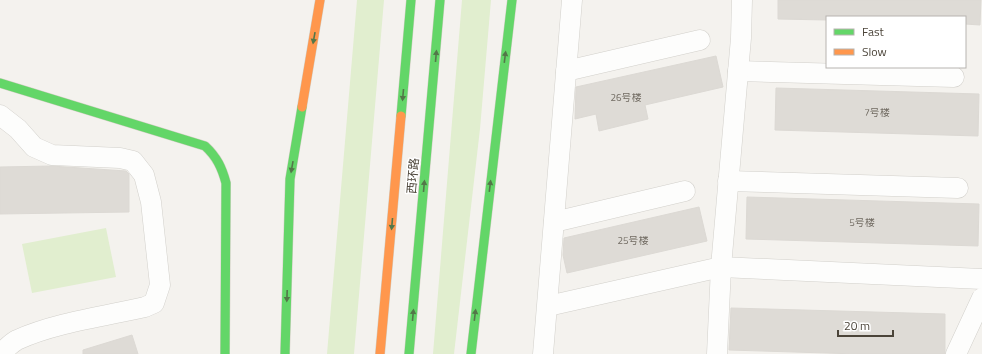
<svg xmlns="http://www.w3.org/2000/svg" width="982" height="354" viewBox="0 0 982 354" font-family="'Titillium Web','Noto Sans SC',sans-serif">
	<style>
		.green { fill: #e1eecf }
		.building { fill: #dedbd6; stroke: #dcd9d4 }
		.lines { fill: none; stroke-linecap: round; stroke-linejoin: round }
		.street-casing { stroke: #d2d0cb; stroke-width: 21 }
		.fast-casing { stroke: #d3cfc5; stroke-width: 10 }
		.slow-casing { stroke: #d3cfc5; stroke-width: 10 }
		.street { stroke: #fdfdfc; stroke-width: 20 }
		.fast { stroke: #63d668; stroke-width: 9 }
		.slow { stroke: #ff974d; stroke-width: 9 }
		.oneway { fill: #537749 }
		.labels { text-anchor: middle; stroke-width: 3; stroke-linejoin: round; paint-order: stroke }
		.number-label { font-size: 10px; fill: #706a61 }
		.street-label { font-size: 12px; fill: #4b4439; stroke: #fff }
	</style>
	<rect width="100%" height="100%" fill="#f4f2ee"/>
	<g class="green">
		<path d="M357,0H384L354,354H327Z"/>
		<path d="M462,0H491L480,129L454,354H433Z"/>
		<path d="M106,228L116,277L32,293L22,244Z"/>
	</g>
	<g class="building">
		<path d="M778,0H981L980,25L965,24V17H827V20L778,19Z"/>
		<path d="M716,56L723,87L645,105L648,119L599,131L596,114L575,119L576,87Z"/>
		<path d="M776,88L979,94L978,136L775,130Z"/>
		<path d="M51,166L126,171L129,174V212L0,214V167Z"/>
		<path d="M747,197L979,204L978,246L746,239Z"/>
		<path d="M699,207L707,241L567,273L563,255L564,238Z"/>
		<path d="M731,308L945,314V354H858L729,350Z"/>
		<path d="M132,335L138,354H83V350Z"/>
	</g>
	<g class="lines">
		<g class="street-casing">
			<g id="street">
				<path d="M566,71L700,40"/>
				<path d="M738,71L954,77"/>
				<path d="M0,115L18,129L34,147L52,155L120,158L133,161L144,175L151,202L160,285L154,303L145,307C105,316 54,323 17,340C11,343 5,350 0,354"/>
				<path d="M728,181L958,188"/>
				<path d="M554,222L685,191"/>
				<path d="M548,306L721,267L982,279"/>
				<path d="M543,354L572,0"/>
				<path d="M717,354L721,267L741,38L742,0"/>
				<path d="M956,354L982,298"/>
			</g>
		</g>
		<g class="fast-casing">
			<g id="fast">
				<path d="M0,83L205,146C217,157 222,168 226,183L225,354"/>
				<path d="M401,116L411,0"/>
				<path d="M285,354L290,179L302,107"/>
				<path d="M409,354L440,0"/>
				<path d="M471,354L512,0"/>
			</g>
		</g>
		<g class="slow-casing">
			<g id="slow">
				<path d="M302,107L320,0"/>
				<path d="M380,354L401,116"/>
			</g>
		</g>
		<use href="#street" class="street"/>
		<use href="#fast" class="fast"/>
		<use href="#slow" class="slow"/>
	</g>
	<defs><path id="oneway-solid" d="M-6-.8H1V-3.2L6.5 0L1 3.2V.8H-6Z"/></defs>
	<g class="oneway">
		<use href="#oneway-solid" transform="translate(314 38) rotate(100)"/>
		<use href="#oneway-solid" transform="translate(436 56) rotate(-85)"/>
		<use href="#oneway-solid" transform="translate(505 57) rotate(-83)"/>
		<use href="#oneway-solid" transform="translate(403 95) rotate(95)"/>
		<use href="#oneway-solid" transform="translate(292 167) rotate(100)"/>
		<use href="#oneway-solid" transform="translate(424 186) rotate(-85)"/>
		<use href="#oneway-solid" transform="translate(490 186) rotate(-83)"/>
		<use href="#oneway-solid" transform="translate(392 224) rotate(95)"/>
		<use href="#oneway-solid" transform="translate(287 296) rotate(92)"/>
		<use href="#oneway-solid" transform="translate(413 315) rotate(-85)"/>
		<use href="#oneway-solid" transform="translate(475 315) rotate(-83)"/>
	</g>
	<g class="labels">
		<g class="number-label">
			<text x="626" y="101">26号楼</text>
			<text x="877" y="116">7号楼</text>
			<text x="862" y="226">5号楼</text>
			<text x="633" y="244">25号楼</text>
		</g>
		<g class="street-label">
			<text transform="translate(413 176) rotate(-85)" y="4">西环路</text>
		</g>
	</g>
	<rect x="826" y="16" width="140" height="52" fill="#ffffff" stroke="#b7b4b0"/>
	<rect x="834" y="29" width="20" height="6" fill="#63d668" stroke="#b7b4b0"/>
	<text x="862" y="36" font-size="12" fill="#4b4439">Fast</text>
	<rect x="834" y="49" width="20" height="6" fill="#ff974d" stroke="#b7b4b0"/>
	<text x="862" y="56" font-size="12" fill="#4b4439">Slow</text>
	<path d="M838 330v6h55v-6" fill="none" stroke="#4b4439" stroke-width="2"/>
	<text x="844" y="330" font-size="12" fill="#4b4439" stroke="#ffffff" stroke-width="3" paint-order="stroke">20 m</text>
</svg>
